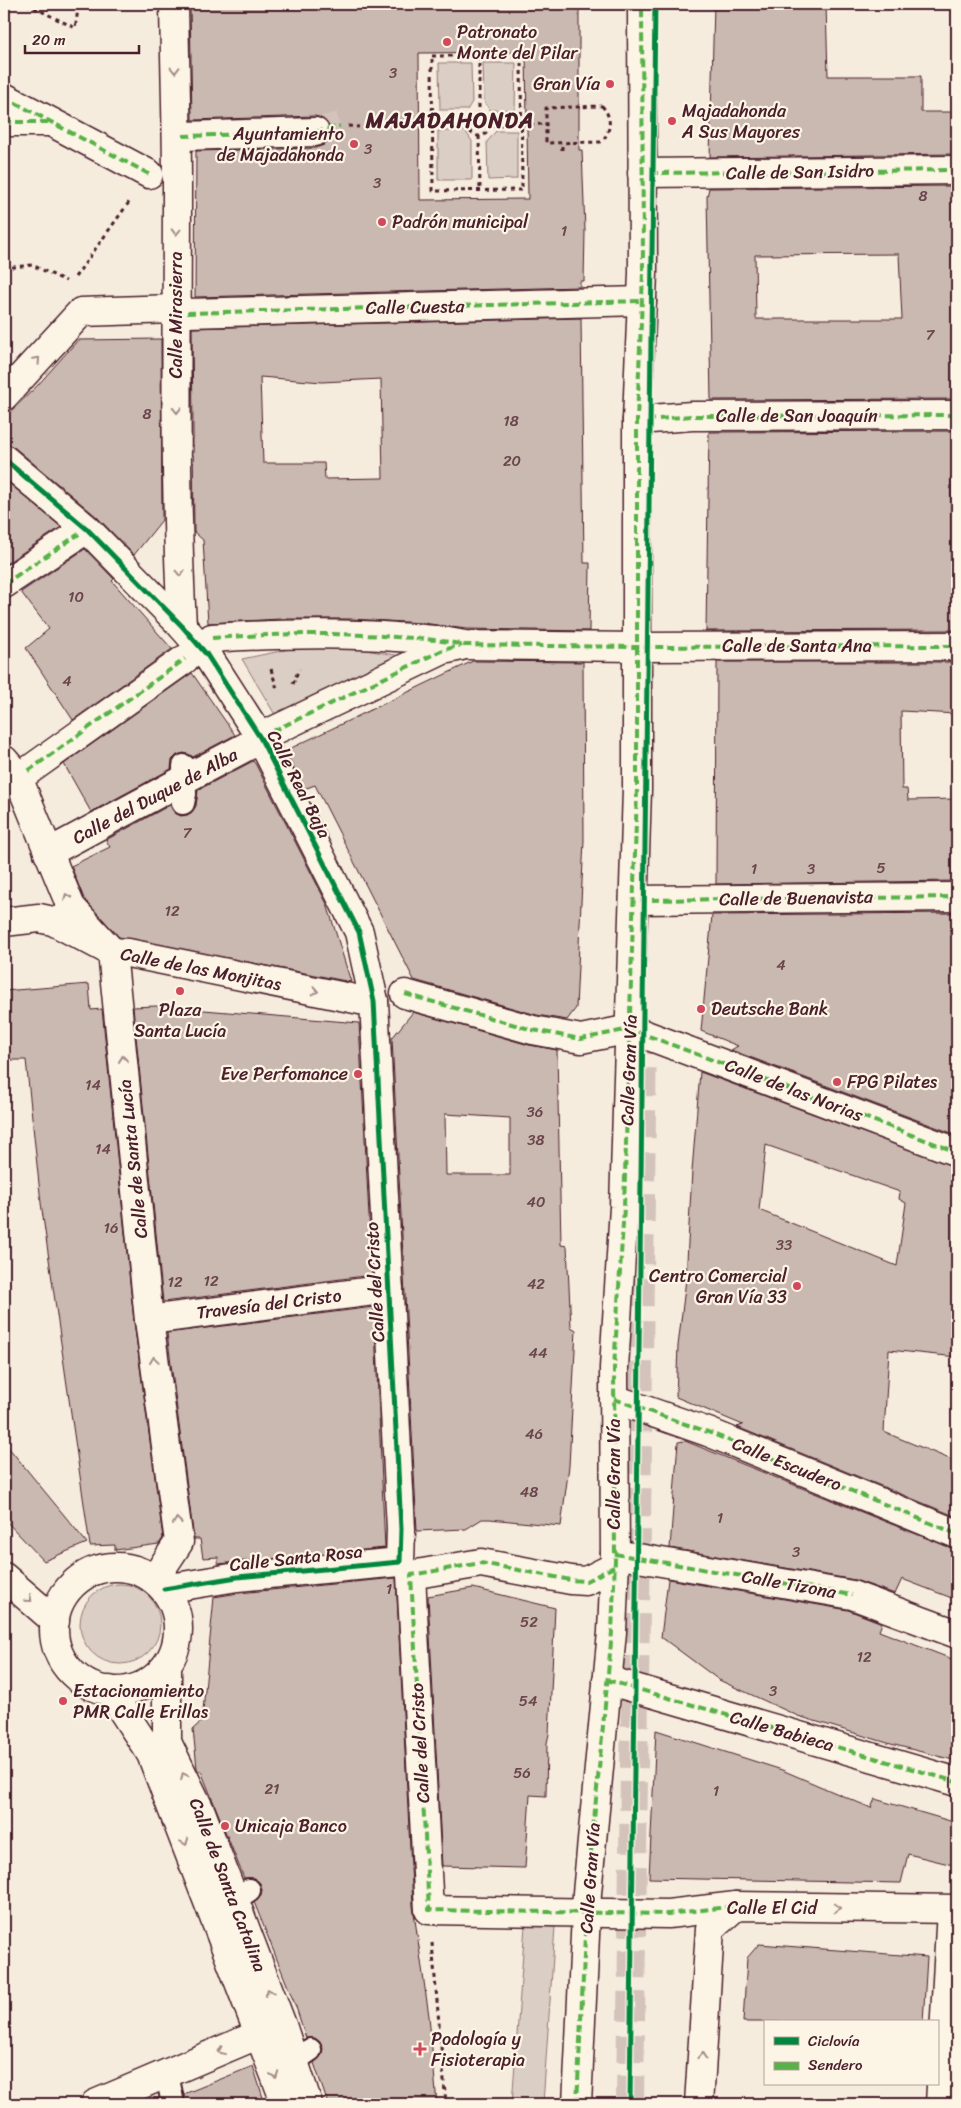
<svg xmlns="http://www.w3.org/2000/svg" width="961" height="2108" viewBox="0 0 961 2108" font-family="Sriracha,sans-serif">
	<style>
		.green { fill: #dbcec4; stroke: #927678 }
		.building { fill: #cab9b1; stroke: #4a1f2b; fill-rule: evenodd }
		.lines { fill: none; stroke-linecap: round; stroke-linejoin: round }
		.street-tunnel { stroke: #d3c3ba; stroke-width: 28; stroke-dasharray: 28 14; stroke-linecap: butt }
		.lane-casing { stroke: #4a1f2b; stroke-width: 26 }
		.street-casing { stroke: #4a1f2b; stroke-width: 31 }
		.path { stroke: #4a1f2b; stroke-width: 3; stroke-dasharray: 4 4; stroke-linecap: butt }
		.lane { stroke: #fcf5e5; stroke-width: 22 }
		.street { stroke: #fcf5e5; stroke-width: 28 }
		.quiet { stroke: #57b146; stroke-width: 4; stroke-dasharray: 8 4; stroke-linecap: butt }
		.cycleway-casing { stroke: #fcf5e5; stroke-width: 8 }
		.cycleway { stroke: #00873e; stroke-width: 5 }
		.oneway { stroke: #a38a88 }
		.poi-dot { fill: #d1495b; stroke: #fcf5e5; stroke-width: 2 }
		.labels { text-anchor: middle; stroke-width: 4.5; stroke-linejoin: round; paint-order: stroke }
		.number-label { font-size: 15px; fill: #6a464c }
		.poi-label { font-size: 18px; fill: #4a1f2b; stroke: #fcf5e5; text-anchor: start }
		.street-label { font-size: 18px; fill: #4a1f2b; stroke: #fcf5e5 }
		.district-label { font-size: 22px; font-weight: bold; letter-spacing: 1px; fill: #4a1f2b; stroke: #fcf5e5 }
	</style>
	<rect width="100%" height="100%" fill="#f5ecde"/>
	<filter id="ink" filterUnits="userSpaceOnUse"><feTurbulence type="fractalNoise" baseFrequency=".02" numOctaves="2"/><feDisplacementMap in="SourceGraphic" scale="10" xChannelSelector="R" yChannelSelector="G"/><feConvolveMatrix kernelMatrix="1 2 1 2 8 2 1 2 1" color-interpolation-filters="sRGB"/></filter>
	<g filter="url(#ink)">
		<g class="green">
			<path d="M439,63H471L472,102L467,110H440Z"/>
			<path d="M483,63H516L515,110H490L484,101Z"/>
			<path d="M438,131H465L472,141V180H438Z"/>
			<path d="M496,131H517V179L488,180L487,142Z"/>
			<path d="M336,645L413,658L277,718L242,659L290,649Z"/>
			<circle cx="120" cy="1624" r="40"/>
			<path d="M525,1925L555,1927L543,2104H512Z"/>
		</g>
		<g class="building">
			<path d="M190,4H579V150H582L585,231L584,281H580V287L195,297L196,151L315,148L324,145L328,140L331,132L328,123L322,118L315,116L192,120ZM526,52L528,199L420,200L419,53Z"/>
			<path d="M714,4H826L828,76H921V112H957V154L710,157Z"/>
			<path d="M957,186V399L711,400L707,197L709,188ZM899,254L902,319H756L755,255Z"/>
			<path d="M581,318L584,563H590L589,631L466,629L423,623L350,619H280L208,623L203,540L194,532L192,328ZM260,377L322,382L381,379L383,478L325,479L324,463H263Z"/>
			<path d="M161,339L162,520L134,555L97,517L14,447L4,444V418L37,386L78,340Z"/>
			<path d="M957,431V477H951V574H957V630L706,631L709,432Z"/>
			<path d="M4,479L61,527L4,565Z"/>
			<path d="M85,549L114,579L112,581L172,649L73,720L26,648L49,629L21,592Z"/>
			<path d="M473,661L583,662L584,840L576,1008L567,1020L537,1015L414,980L315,785L304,789L285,751Z"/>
			<path d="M717,662H957V714L901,711L902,789H907L908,800L957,799V881L716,884Z"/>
			<path d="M192,673L235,735L193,757L184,753L177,755L172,760L171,769L91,812L64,764Z"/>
			<path d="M253,761L256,765L327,904L351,982L119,937L84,899L71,866L110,847L106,840L170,805L175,813L181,816L187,815L192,812L196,806L198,790Z"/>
			<path d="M957,913V1135L731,1050L738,1046L701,1031L712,915Z"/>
			<path d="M89,984L91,1010L102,1009L134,1322L163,1538L159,1544L115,1550V1545L90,1546L41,1203L26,1060H4V991Z"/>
			<path d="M156,1006L359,1023L372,1275L163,1302L133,1007Z"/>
			<path d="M413,1012L529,1045L557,1050L561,1245L567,1246L571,1327L576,1330L569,1466L561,1526L490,1519H482L466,1529L417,1531L392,1038ZM445,1114L510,1118V1175H446Z"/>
			<path d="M700,1072L957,1167V1357L889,1350L884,1432L957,1462V1517L737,1427L743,1425L676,1397L678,1346L686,1279L692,1171ZM766,1145L900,1192L899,1199L906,1203L897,1266L759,1210Z"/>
			<path d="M374,1307L385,1548L218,1564V1557L203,1558L200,1539H194L167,1333Z"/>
			<path d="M685,1441L951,1548L957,1549V1600L902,1579L895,1594L855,1580L670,1548L678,1442Z"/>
			<path d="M4,1442L87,1543L44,1561L4,1519Z"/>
			<path d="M396,1578L413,1906L429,2016L437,2104H328L314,2063L322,2055L323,2048L321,2043L315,2038H306L296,2007L254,1902L261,1895L262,1890L260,1883L254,1878H244L201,1771H198L197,1768L193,1729L202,1721L214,1597L239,1593Z"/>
			<path d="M668,1579L848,1610L882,1623L879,1631L957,1661V1761L891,1744L798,1716L719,1680L661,1637Z"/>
			<path d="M473,1588L555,1608L549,1734L547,1743L546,1796L530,1795L525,1868L442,1866L428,1596Z"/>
			<path d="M656,1730L782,1770L871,1808L875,1799L957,1823V1866L908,1854L901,1883L649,1878Z"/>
			<path d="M759,1944L927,1957L923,2022H743L747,1958Z"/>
			<path d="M253,2066L265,2104H184V2094Z"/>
		</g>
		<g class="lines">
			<g class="street-tunnel">
				<path d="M315,132L340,126"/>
				<path d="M630,2104L643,1028"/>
			</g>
			<g class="lane-casing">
				<g id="lane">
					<path d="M183,803L185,794L184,766"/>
					<path d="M234,1900L249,1890"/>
					<path d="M294,2061L310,2050"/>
					<path d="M167,2074L172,2099"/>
				</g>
			</g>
			<g class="street-casing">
				<g id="street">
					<path d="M174,4C175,64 177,125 177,186C177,332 174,479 182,626"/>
					<path d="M4,97L149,174"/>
					<path d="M4,122H50"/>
					<path d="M183,136L315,132"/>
					<path d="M642,173L957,170"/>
					<path d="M187,313L642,301"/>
					<path d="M4,396L81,312L175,309"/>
					<path d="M637,420L692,416L957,415"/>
					<path d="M4,459L87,529L182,626L207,655L261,739L359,932L374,1001L401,1529L400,1562L237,1577L164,1589"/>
					<path d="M4,584L79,534"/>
					<path d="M212,638C273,634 334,632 396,637C419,638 442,640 464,645L638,647L957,646"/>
					<path d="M273,731L443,650L461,646"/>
					<path d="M4,760L17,775L71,907L112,952L149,1320L179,1542L154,1580"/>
					<path d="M28,771L185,659"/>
					<path d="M48,853L185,779L261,739"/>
					<path d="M634,900L957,897"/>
					<path d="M4,922L39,918L53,921L112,952L128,953L360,1000L374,1001"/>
					<path d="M405,994L533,1030L581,1039L630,1029L957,1152"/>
					<path d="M149,1320L389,1289"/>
					<path d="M614,1399L708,1432L957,1534"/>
					<path d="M615,1554L852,1595L957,1634"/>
					<path d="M614,1567L586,1581L571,1580L481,1563L411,1575L429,1910L668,1914L736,1906L957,1909"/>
					<circle cx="116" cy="1629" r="62"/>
					<path d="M4,1577L55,1621"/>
					<path d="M167,1665V1742L201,1812L282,2025L308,2104"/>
					<path d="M607,1680L957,1782"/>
					<path d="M109,1690L151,1754L286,2104"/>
					<path d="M95,2104L276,2027"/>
					<path d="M577,2104L587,1893L612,1632L615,1560L614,1368L624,1207L637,789V420L643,273L642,4"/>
					<path d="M699,2104L710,1929L736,1906"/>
					<path d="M940,2104L951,1910"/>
				</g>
			</g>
			<g class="path">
				<path d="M27,4L75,28L79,4"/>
				<path d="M432,56H521L522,190L433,191Z"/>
				<path d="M479,56V114"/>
				<path d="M602,106C612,117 612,131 601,142L546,143V108Z"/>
				<circle cx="479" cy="125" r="11"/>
				<path d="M490,125L546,124"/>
				<path d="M348,126L359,127"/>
				<path d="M419,127L468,125"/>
				<path d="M479,136L480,190"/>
				<path d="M562,150V143"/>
				<path d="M4,268L32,265L66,281"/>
				<path d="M75,277L130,201"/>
				<path d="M271,669L278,692"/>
				<path d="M293,684L299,669"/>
				<path d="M432,1943L446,2104"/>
			</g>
			<use href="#lane" class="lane"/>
			<use href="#street" class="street"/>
			<g class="quiet">
				<path d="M4,97L149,174"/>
				<path d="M4,122H51"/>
				<path d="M183,136L315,132L340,126"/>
				<path d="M650,173L957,170"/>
				<path d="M187,313L642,301"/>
				<path d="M647,420L692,416L957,415"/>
				<path d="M4,584L79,534"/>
				<path d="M212,638C273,634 334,632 396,637C419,638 442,640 464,645L638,647L957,646"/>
				<path d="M273,731L443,650L462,645"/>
				<path d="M28,771L185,659"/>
				<path d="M640,900L957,897"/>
				<path d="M405,994L533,1030L581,1039L630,1029L957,1152"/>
				<path d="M614,1399L708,1432L957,1534"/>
				<path d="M615,1554L852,1595"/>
				<path d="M614,1567L586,1581L571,1580L481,1563L411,1575L429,1910L668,1914L736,1906"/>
				<path d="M607,1680L957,1782"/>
				<path d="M577,2104L587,1893L612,1632L615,1560L614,1368L624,1207L637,789V420L643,273L642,4"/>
			</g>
			<g class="cycleway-casing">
				<g id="cycleway">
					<path d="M4,459L87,529L182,626L207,655L261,739L359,932L374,1001L401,1529L400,1562L237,1577L164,1589"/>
					<path d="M630,2104L655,4"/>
				</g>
			</g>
			<use href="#cycleway" class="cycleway"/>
		</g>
		<defs><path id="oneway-chevron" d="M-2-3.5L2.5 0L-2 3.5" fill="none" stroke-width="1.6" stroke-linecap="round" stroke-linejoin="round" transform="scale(1.25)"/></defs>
		<g class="oneway">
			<use href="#oneway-chevron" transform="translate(175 70) rotate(89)"/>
			<use href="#oneway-chevron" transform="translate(176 232) rotate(91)"/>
			<use href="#oneway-chevron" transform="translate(37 360) rotate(-47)"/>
			<use href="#oneway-chevron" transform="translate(177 410) rotate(89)"/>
			<use href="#oneway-chevron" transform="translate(180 573) rotate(88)"/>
			<use href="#oneway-chevron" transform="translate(67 897) rotate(-113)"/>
			<use href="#oneway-chevron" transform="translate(315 991) rotate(11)"/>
			<use href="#oneway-chevron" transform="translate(123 1059) rotate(-96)"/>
			<use href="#oneway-chevron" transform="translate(154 1360) rotate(-98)"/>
			<use href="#oneway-chevron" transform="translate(177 1521) rotate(-97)"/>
			<use href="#oneway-chevron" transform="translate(29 1599) rotate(41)"/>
			<use href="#oneway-chevron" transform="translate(184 1776) rotate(-116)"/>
			<use href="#oneway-chevron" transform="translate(185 1842) rotate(69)"/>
			<use href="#oneway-chevron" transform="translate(837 1908) rotate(1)"/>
			<use href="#oneway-chevron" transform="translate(269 1992) rotate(-111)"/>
			<use href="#oneway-chevron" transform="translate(221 2051) rotate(157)"/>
			<use href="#oneway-chevron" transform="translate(702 2056) rotate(-86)"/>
			<use href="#oneway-chevron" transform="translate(275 2075) rotate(70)"/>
		</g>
	</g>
	<g class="poi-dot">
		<circle cx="447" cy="42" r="5"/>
		<circle cx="610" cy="84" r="5"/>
		<circle cx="672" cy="121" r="5"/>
		<circle cx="354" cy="144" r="5"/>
		<circle cx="382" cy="222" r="5"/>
		<circle cx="180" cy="991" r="5"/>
		<circle cx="701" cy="1009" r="5"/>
		<circle cx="358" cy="1074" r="5"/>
		<circle cx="837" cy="1082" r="5"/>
		<circle cx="797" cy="1286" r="5"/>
		<circle cx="63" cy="1701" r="5"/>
		<circle cx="225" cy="1826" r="5"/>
		<path d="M417.5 2041.5h5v5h5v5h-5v5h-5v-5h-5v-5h5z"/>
	</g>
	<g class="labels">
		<g class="number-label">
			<text x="393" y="78">3</text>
			<text x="368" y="154">3</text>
			<text x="377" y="188">3</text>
			<text x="923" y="201">8</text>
			<text x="564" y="236">1</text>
			<text x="930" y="340">7</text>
			<text x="147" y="419">8</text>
			<text x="511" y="426">18</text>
			<text x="512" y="466">20</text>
			<text x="76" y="602">10</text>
			<text x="67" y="686">4</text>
			<text x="187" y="838">7</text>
			<text x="881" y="873">5</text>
			<text x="754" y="874">1</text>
			<text x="811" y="874">3</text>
			<text x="172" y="916">12</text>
			<text x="781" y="970">4</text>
			<text x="93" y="1090">14</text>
			<text x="535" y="1117">36</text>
			<text x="536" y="1145">38</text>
			<text x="103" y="1154">14</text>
			<text x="536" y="1207">40</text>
			<text x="111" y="1233">16</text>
			<text x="784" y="1250">33</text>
			<text x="211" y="1286">12</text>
			<text x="175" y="1287">12</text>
			<text x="536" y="1289">42</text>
			<text x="538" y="1358">44</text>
			<text x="534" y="1439">46</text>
			<text x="529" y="1497">48</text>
			<text x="720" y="1523">1</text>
			<text x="796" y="1557">3</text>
			<text x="389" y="1594">1</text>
			<text x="529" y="1627">52</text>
			<text x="864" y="1662">12</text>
			<text x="773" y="1696">3</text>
			<text x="528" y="1706">54</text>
			<text x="522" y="1778">56</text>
			<text x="272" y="1794">21</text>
			<text x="716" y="1796">1</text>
		</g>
		<g class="poi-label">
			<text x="457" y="38">Patronato<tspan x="457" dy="21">Monte del Pilar</tspan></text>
			<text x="600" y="90" text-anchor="end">Gran Vía</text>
			<text x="682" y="117">Majadahonda<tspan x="682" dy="21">A Sus Mayores</tspan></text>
			<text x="344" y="140" text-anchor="end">Ayuntamiento<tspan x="344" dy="21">de Majadahonda</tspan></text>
			<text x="392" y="228">Padrón municipal</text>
			<text x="711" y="1015">Deutsche Bank</text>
			<text x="180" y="1016" text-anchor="middle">Plaza<tspan x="180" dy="21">Santa Lucía</tspan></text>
			<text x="348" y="1080" text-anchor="end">Eve Perfomance</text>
			<text x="847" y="1088">FPG Pilates</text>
			<text x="787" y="1282" text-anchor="end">Centro Comercial<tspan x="787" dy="21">Gran Vía 33</tspan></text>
			<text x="73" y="1697">Estacionamiento<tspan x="73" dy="21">PMR Calle Erillas</tspan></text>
			<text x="235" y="1832">Unicaja Banco</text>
			<text x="431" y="2045">Podología y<tspan x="431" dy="21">Fisioterapia</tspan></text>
		</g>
		<g class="street-label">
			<text transform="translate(800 172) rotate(-1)" y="6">Calle de San Isidro</text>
			<text transform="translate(415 307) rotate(-1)" y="6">Calle Cuesta</text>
			<text transform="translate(176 315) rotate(-90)" y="6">Calle Mirasierra</text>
			<text x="797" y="422">Calle de San Joaquín</text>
			<text x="797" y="652">Calle de Santa Ana</text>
			<text transform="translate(299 784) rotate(63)" y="6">Calle Real Baja</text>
			<text transform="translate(155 796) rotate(-28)" y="6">Calle del Duque de Alba</text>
			<text transform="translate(796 898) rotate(-1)" y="6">Calle de Buenavista</text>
			<text transform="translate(201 969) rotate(11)" y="6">Calle de las Monjitas</text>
			<text transform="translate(629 1070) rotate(-88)" y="6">Calle Gran Vía</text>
			<text transform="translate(794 1090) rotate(21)" y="6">Calle de las Norias</text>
			<text transform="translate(133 1159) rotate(-96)" y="6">Calle de Santa Lucía</text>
			<text transform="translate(375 1282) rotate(-93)" y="6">Calle del Cristo</text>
			<text transform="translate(269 1304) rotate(-7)" y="6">Travesía del Cristo</text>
			<text transform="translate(787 1464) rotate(22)" y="6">Calle Escudero</text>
			<text transform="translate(614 1474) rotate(-90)" y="6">Calle Gran Vía</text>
			<text transform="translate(296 1558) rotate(-6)" y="6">Calle Santa Rosa</text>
			<text transform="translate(789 1584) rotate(10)" y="6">Calle Tizona</text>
			<text transform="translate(782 1731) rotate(16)" y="6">Calle Babieca</text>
			<text transform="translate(420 1743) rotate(-93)" y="6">Calle del Cristo</text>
			<text transform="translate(590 1878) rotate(-86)" y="6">Calle Gran Vía</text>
			<text transform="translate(228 1885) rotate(69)" y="6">Calle de Santa Catalina</text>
			<text x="772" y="1914">Calle El Cid</text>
		</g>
		<g class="district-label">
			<text x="450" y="128">MAJADAHONDA</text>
		</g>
	</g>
	<rect width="961" height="2108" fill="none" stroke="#fcf5e5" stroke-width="20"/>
	<rect x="10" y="10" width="941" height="2088" fill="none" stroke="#4a1f2b" stroke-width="2" filter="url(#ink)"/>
	<rect x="764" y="2020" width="175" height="65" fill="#fcf5e5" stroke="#b59f9b"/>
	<rect x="774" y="2037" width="25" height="8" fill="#00873e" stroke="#b59f9b"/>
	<text x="808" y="2046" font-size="15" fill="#4a1f2b">Ciclovía</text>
	<rect x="774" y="2062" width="25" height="8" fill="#57b146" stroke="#b59f9b"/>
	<text x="808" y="2070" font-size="15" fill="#4a1f2b">Sendero</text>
	<path d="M25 45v8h114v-8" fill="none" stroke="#4a1f2b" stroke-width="2.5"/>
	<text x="32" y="45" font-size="15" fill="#4a1f2b" stroke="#fcf5e5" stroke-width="4" paint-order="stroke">20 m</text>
</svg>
